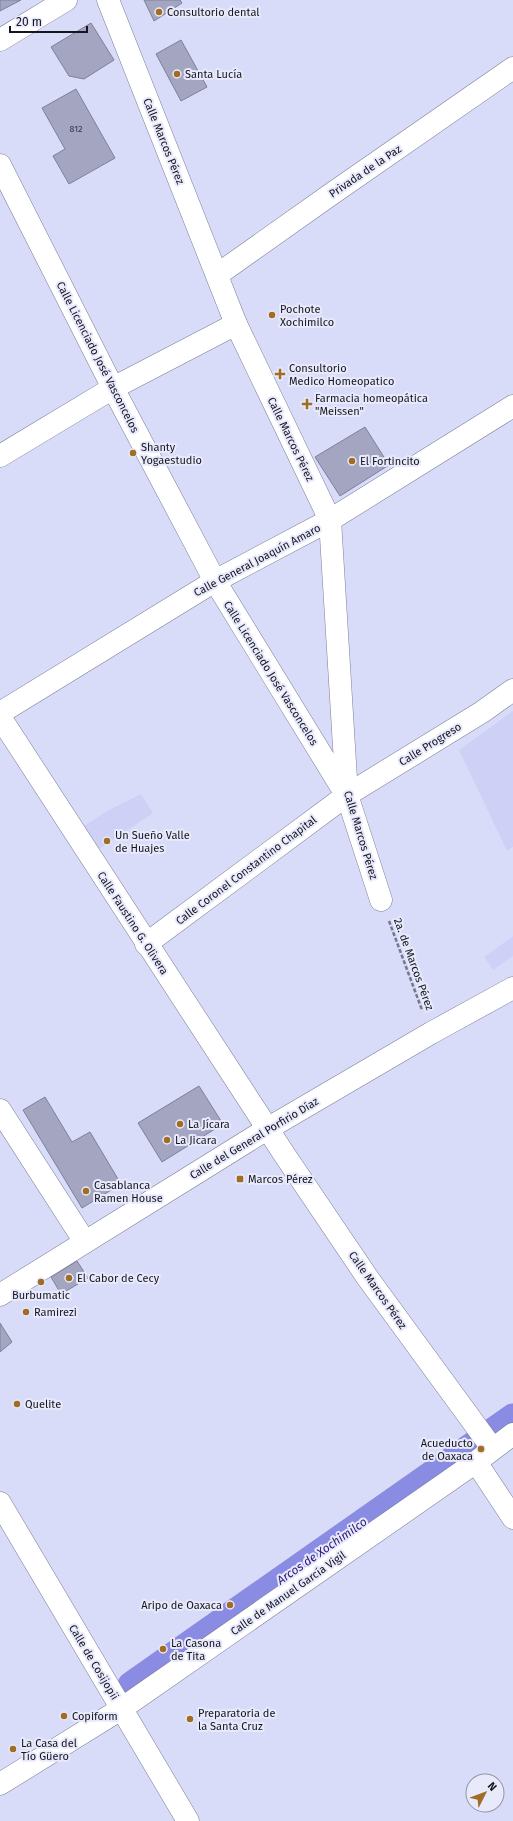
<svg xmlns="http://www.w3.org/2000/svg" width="513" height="1821" viewBox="0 0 513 1821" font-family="'Fira Sans',sans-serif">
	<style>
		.built { fill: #ced1f5 }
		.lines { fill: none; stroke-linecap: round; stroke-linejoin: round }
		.canal { stroke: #8a8be2; stroke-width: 27 }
		.building { fill: #a3a5c1; stroke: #7e809b }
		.minor-casing { stroke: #7c7e99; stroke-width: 23 }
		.path { stroke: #75778a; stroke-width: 2.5; stroke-dasharray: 4 2; stroke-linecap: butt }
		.minor { stroke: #fff; stroke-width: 22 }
		.poi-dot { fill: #a06d23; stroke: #e8eafc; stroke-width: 1.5 }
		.labels { text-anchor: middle; stroke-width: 4; stroke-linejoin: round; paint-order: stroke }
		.number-label { font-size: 9px; fill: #383948 }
		.poi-label { font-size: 11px; fill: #15151f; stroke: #e8eafc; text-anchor: start }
		.street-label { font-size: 11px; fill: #15151f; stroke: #e8eafc }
		.water-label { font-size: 12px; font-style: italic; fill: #2a147a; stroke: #e8eafc }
	</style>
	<rect width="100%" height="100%" fill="#d9dcf9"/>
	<g class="built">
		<path d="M513,711V847L507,851L459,750Z"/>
		<path d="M141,794L153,813L96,851L81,828L109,810Z"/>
		<path d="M513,936V956L493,970L484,957Z"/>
	</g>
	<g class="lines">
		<path class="canal" d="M131,1685L513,1417"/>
	</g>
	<g class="building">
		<path d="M0,0H21L0,11Z"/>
		<path d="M144,0H180L182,3L154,21Z"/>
		<path d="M91,23L114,60L84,79L69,76L51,47Z"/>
		<path d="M181,40L207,87L181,101L156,54Z"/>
		<path d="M76,89L115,158L69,184L53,156L65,149L42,108Z"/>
		<path d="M365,427L389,465L340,496L315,457Z"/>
		<path d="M199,1086L223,1124L162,1162L138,1123Z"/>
		<path d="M45,1097L72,1142L90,1132L121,1184L82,1208L23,1110Z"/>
		<path d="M77,1261L88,1278L61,1294L51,1277Z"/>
		<path d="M0,1323L12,1342L0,1352Z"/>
	</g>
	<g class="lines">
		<g class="minor-casing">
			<g id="minor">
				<path d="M108,0L236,324L330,520L347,795L381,900"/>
				<path d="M0,40L66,0"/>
				<path d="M0,165L113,388L215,581L345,793"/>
				<path d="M217,275L330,195L513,68"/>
				<path d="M0,456L113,388L236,324"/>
				<path d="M0,713L215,581L330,520L513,406"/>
				<path d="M0,717L284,1154L367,1277L492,1448"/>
				<path d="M146,944L347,795L482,712L513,690"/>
				<path d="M0,1110L85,1242"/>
				<path d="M0,1295L267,1129L431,1033L513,988"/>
				<path d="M476,1462L513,1518"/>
				<path d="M0,1503L188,1821"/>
				<path d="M0,1784L121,1709L476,1462L513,1434"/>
			</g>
		</g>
		<path class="path" d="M389,921L422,1010"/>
		<use href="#minor" class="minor"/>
	</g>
	<g class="poi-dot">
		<circle cx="159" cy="12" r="4"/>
		<circle cx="177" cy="74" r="4"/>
		<circle cx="272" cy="315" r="4"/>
		<path d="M278 368h4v4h4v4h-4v4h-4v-4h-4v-4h4z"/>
		<path d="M305 398h4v4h4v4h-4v4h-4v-4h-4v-4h4z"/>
		<circle cx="133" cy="453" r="4"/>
		<circle cx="352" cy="461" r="4"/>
		<circle cx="107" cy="841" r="4"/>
		<circle cx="180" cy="1124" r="4"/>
		<circle cx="167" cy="1140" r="4"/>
		<rect x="236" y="1175" width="8" height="8" rx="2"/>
		<circle cx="86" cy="1191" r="4"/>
		<circle cx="69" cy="1278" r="4"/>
		<circle cx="41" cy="1282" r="4"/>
		<circle cx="26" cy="1312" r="4"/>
		<circle cx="17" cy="1404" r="4"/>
		<circle cx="481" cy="1449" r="4"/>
		<circle cx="230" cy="1605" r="4"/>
		<circle cx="163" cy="1649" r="4"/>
		<circle cx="64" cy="1716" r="4"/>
		<circle cx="190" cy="1719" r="4"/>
		<circle cx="13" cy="1749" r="4"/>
	</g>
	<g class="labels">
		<g class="number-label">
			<text x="76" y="132">812</text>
		</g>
		<g class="poi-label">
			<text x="167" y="16">Consultorio dental</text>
			<text x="185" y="78">Santa Lucía</text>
			<text x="280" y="313">Pochote<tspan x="280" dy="13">Xochimilco</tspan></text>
			<text x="289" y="372">Consultorio<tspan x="289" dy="13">Medico Homeopatico</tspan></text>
			<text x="315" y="402">Farmacia homeopática<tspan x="315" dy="13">"Meissen"</tspan></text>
			<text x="141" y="451">Shanty<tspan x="141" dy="13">Yogaestudio</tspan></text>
			<text x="360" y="465">El Fortincito</text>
			<text x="115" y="839">Un Sueño Valle<tspan x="115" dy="13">de Huajes</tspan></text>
			<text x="188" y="1128">La Jícara</text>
			<text x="175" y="1144">La Jicara</text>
			<text x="248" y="1183">Marcos Pérez</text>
			<text x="94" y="1189">Casablanca<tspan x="94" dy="13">Ramen House</tspan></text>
			<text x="77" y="1282">El Cabor de Cecy</text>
			<text x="41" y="1299" text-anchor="middle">Burbumatic</text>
			<text x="34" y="1316">Ramirezi</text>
			<text x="25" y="1408">Quelite</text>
			<text x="473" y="1447" text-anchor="end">Acueducto<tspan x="473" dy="13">de Oaxaca</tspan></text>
			<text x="222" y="1609" text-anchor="end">Aripo de Oaxaca</text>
			<text x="171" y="1647">La Casona<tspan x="171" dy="13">de Tita</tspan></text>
			<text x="198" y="1717">Preparatoria de<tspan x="198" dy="13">la Santa Cruz</tspan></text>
			<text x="72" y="1720">Copiform</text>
			<text x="21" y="1747">La Casa del<tspan x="21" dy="13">Tío Güero</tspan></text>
		</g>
		<g class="street-label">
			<text transform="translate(164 141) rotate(68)" y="4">Calle Marcos Pérez</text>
			<text transform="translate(365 171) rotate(-34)" y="4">Privada de la Paz</text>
			<text transform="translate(98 357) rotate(63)" y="4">Calle Licenciado José Vasconcelos</text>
			<text transform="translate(291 439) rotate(64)" y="4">Calle Marcos Pérez</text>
			<text transform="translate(257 560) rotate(-28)" y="4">Calle General Joaquín Amaro</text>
			<text transform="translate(271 673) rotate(58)" y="4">Calle Licenciado José Vasconcelos</text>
			<text transform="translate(430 744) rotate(-32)" y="4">Calle Progreso</text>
			<text transform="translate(361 835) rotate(73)" y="4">Calle Marcos Pérez</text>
			<text transform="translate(246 870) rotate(-37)" y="4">Calle Coronel Constantino Chapital</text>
			<text transform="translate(133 923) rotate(57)" y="4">Calle Faustino G. Olivera</text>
			<text transform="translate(414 964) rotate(70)" y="4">2a. de Marcos Pérez</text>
			<text transform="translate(254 1138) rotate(-31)" y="4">Calle del General Porfirio Díaz</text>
			<text transform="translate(378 1290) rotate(55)" y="4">Calle Marcos Pérez</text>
			<text transform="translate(288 1593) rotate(-35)" y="4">Calle de Manuel García Vigil</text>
			<text transform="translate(94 1662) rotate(59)" y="4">Calle de Cosijopii</text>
		</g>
		<g class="water-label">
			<text transform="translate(322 1551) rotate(-35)" y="4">Arcos de Xochimilco</text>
		</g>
	</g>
	<g transform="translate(485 1793) rotate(48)"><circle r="19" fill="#e8eafc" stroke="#9495a4"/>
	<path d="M0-3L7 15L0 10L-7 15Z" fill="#a06d23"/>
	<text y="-6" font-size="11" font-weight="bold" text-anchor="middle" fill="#15151f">N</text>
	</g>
	<path d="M10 26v6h77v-6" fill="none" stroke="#15151f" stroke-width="2"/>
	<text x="16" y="26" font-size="12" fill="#15151f" stroke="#e8eafc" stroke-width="3" paint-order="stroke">20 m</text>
</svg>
